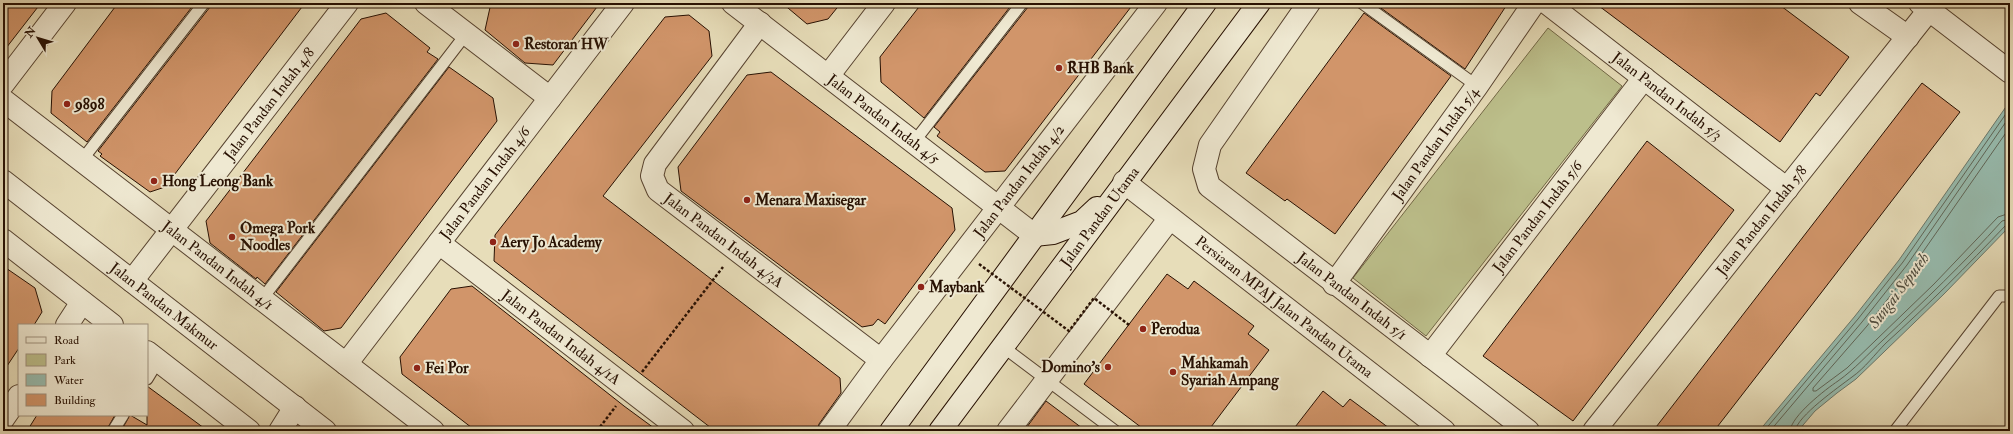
<svg xmlns="http://www.w3.org/2000/svg" width="2013" height="434" viewBox="0 0 2013 434" font-family="'IM FELL Double Pica',serif">
	<style>
		.green { fill: #bcbf8b; stroke: #726846 }
		.water { fill: #97bcaf; stroke: #6a776a }
		.lines { fill: none; stroke-linecap: round; stroke-linejoin: round }
		.shore { stroke: #5f6658; stroke-width: 1 }
		.building { fill: #d1956a; stroke: #271002 }
		.service-casing { stroke: #574330; stroke-width: 13 }
		.minor-casing { stroke: #574330; stroke-width: 24 }
		.tertiary-casing { stroke: #574330; stroke-width: 24 }
		.secondary-casing { stroke: #271002; stroke-width: 24 }
		.path { stroke: #271002; stroke-width: 2.5; stroke-dasharray: 3 2; stroke-linecap: butt }
		.service { stroke: #efe9d2; stroke-width: 11 }
		.minor { stroke: #efe9d2; stroke-width: 22 }
		.tertiary { stroke: #efe9d2; stroke-width: 22 }
		.secondary { stroke: #efe9d2; stroke-width: 22 }
		.path-bridge { stroke: #271002; stroke-width: 2.5; stroke-dasharray: 3 2; stroke-linecap: butt }
		.poi-dot { fill: #8f2418; stroke: #efe9d2; stroke-width: 1.5 }
		.labels { text-anchor: middle; stroke-width: 4; stroke-linejoin: round; paint-order: stroke }
		.poi-label { font-size: 15px; font-weight: bold; fill: #271002; stroke: #efe9d2; text-anchor: start }
		.street-label { font-size: 15px; fill: #271002; stroke: #efe9d2 }
		.water-label { font-size: 16px; font-style: italic; fill: #4e4c3f; stroke: #efe9d2 }
	</style>
	<rect width="100%" height="100%" fill="#e7ddb9"/>
	<filter id="stains"><feTurbulence type="fractalNoise" baseFrequency=".005" numOctaves="4"/><feColorMatrix values="0 0 0 0 .2 0 0 0 0 .09 0 0 0 0 .02 0 0 0 .5 -.17"/></filter>
	<radialGradient id="worn" r=".72"><stop offset=".6" stop-color="#630" stop-opacity="0"/><stop offset="1" stop-color="#630" stop-opacity=".3"/></radialGradient>
	<path class="green" d="M1548,28L1622,86L1426,336L1353,278Z"/>
	<path class="water" d="M2010,101V226L1944,294L1856,379L1837,393L1815,411L1798,431H1759L1855,316L1899,260Z"/>
	<g class="lines">
		<g class="shore">
			<path d="M2010,127L1911,269L1867,326L1813,388V391H1816L1847,368L1934,284L1998,217L2010,213"/>
			<path d="M1764,431L1858,319L1903,262L2010,108"/>
			<path d="M1770,431L1862,322L1907,265L2010,116"/>
			<path d="M1790,431C1791,416 1826,389 1838,381C1855,369 1868,354 1883,340C1924,301 1964,263 2002,221L2010,219"/>
			<path d="M1795,431C1797,416 1839,387 1852,377C1865,368 1875,354 1886,343C1928,305 1967,266 2006,225L2010,224"/>
		</g>
	</g>
	<g class="building">
		<path d="M3,3H41L3,52Z"/>
		<path d="M118,3H195L87,142L51,113L52,91Z"/>
		<path d="M211,3H305L165,187L150,192L100,156L102,154L98,151L210,7Z"/>
		<path d="M491,3H600L553,65L525,63L485,30Z"/>
		<path d="M782,3H841L828,19L807,24Z"/>
		<path d="M922,3H1013L924,118L881,82L880,57Z"/>
		<path d="M1029,3H1134L1005,171L985,172L937,136L940,132L934,127L1028,7Z"/>
		<path d="M1374,3H1508L1465,69Z"/>
		<path d="M1595,3H1777L1849,57L1820,96L1816,93L1780,142Z"/>
		<path d="M386,13L430,48L427,52L438,59L265,284L257,277L256,279L210,243L206,221L361,19Z"/>
		<path d="M1364,13L1451,76L1335,234L1287,199L1285,201L1246,173Z"/>
		<path d="M689,15L709,31L712,56L603,196L840,378L841,393L819,424L817,431H715L494,261L495,235L665,17Z"/>
		<path d="M449,67L493,98L497,121L341,328L324,331L276,292Z"/>
		<path d="M771,72L952,208L955,230L885,324L878,319L873,325L862,327L681,191L678,167L747,75Z"/>
		<path d="M1922,83L1960,112L1821,293L1714,431H1653Z"/>
		<path d="M1647,141L1734,210L1573,421L1483,356Z"/>
		<path d="M3,266L35,288L42,312L34,325H19V348L3,372Z"/>
		<path d="M1167,274L1188,289L1194,281L1254,326L1248,334L1269,350L1208,431H1146L1084,384Z"/>
		<path d="M472,286L624,406L658,431H476L402,374L400,357L451,289Z"/>
		<path d="M147,386L208,431H121L130,415L147,425Z"/>
		<path d="M1323,391L1343,407L1350,399L1393,431H1292Z"/>
		<path d="M1046,401L1086,431H1024Z"/>
		<path d="M37,415H115L106,431H27Z"/>
	</g>
	<g class="lines">
		<g class="service-casing">
			<g id="service">
				<path d="M1362,3L1477,86"/>
				<path d="M914,142L1022,3"/>
				<path d="M82,160L204,3"/>
				<path d="M262,299L466,34"/>
				<path d="M1002,346L1115,431"/>
				<path d="M147,379L158,361"/>
				<path d="M113,431L123,415"/>
				<path d="M1895,431L1999,296H2010"/>
			</g>
		</g>
		<g class="minor-casing">
			<g id="minor">
				<path d="M426,3L550,98"/>
				<path id="s1" d="M733,3L1034,235"/>
				<path id="s2" d="M1309,3L1210,145L1204,169L1209,186L1528,431"/>
				<path id="s3" d="M1547,3L1787,189"/>
				<path d="M1860,3L1908,37"/>
				<path id="s4" d="M760,23L655,164L652,176L658,190L881,360L829,431"/>
				<path d="M828,76L884,3"/>
				<path d="M3,84L65,3"/>
				<path id="s5" d="M3,100L433,431"/>
				<path id="s6" d="M1124,182L1444,431"/>
				<path d="M3,240L112,325"/>
				<path id="s7" d="M439,243L683,431"/>
				<path id="s8" d="M132,281L347,3"/>
				<path id="s9" d="M1334,284L1477,86L1534,3"/>
				<path d="M67,325L82,302"/>
				<path d="M147,352L249,431"/>
				<path id="s10" d="M1430,356L1644,78"/>
				<path id="s11" d="M881,360L1156,3"/>
				<path id="s12" d="M346,364L623,3"/>
				<path d="M3,419L19,396"/>
				<path d="M280,431L295,407"/>
				<path d="M1008,431L1170,218"/>
				<path id="s13" d="M1594,431L1929,10"/>
			</g>
		</g>
		<g class="tertiary-casing">
			<g id="tertiary">
				<path d="M1920,3L2010,72"/>
				<path id="s14" d="M3,181L325,431"/>
			</g>
		</g>
		<g class="secondary-casing">
			<g id="secondary">
				<path d="M1034,235L1053,233L1082,222L1097,208"/>
				<path d="M891,431L1205,3"/>
				<path id="s15" d="M940,431L1259,3"/>
			</g>
		</g>
		<g class="path">
			<path d="M642,372L723,267"/>
			<path d="M597,431L616,406"/>
		</g>
		<use href="#service" class="service"/>
		<use href="#minor" class="minor"/>
		<use href="#tertiary" class="tertiary"/>
		<use href="#secondary" class="secondary"/>
		<path class="path-bridge" d="M979,264L1069,331L1094,298L1129,325"/>
	</g>
	<g class="poi-dot">
		<circle cx="516" cy="44" r="4"/>
		<circle cx="1059" cy="68" r="4"/>
		<circle cx="67" cy="104" r="4"/>
		<circle cx="154" cy="181" r="4"/>
		<circle cx="747" cy="200" r="4"/>
		<circle cx="232" cy="237" r="4"/>
		<circle cx="493" cy="242" r="4"/>
		<circle cx="921" cy="287" r="4"/>
		<circle cx="1143" cy="329" r="4"/>
		<circle cx="1108" cy="367" r="4"/>
		<circle cx="417" cy="368" r="4"/>
		<circle cx="1173" cy="372" r="4"/>
	</g>
	<g class="labels">
		<g class="poi-label">
			<text x="524" y="49">Restoran HW</text>
			<text x="1067" y="73">RHB Bank</text>
			<text x="75" y="109">9898</text>
			<text x="162" y="186">Hong Leong Bank</text>
			<text x="755" y="205">Menara Maxisegar</text>
			<text x="240" y="233">Omega Pork<tspan x="240" dy="17">Noodles</tspan></text>
			<text x="501" y="247">Aery Jo Academy</text>
			<text x="929" y="292">Maybank</text>
			<text x="1151" y="334">Perodua</text>
			<text x="1181" y="368">Mahkamah<tspan x="1181" dy="17">Syariah Ampang</tspan></text>
			<text x="1100" y="372" text-anchor="end">Domino's</text>
			<text x="425" y="373">Fei Por</text>
		</g>
		<g class="street-label">
			<text dy="5" stroke="none"><textPath href="#s3" startOffset="152">Jalan Pandan Indah 5/3</textPath></text>
			<text dy="5" stroke="none"><textPath href="#s8" startOffset="224">Jalan Pandan Indah 4/8</textPath></text>
			<text dy="5" stroke="none"><textPath href="#s1" startOffset="190">Jalan Pandan Indah 4/5</textPath></text>
			<text dy="5" stroke="none"><textPath href="#s9" startOffset="173">Jalan Pandan Indah 5/4</textPath></text>
			<text dy="5" stroke="none"><textPath href="#s11" startOffset="226">Jalan Pandan Indah 4/2</textPath></text>
			<text dy="5" stroke="none"><textPath href="#s12" startOffset="228">Jalan Pandan Indah 4/6</textPath></text>
			<text dy="5" stroke="none"><textPath href="#s15" startOffset="267">Jalan Pandan Utama</textPath></text>
			<text dy="5" stroke="none"><textPath href="#s10" startOffset="176">Jalan Pandan Indah 5/6</textPath></text>
			<text dy="5" stroke="none"><textPath href="#s13" startOffset="269">Jalan Pandan Indah 5/8</textPath></text>
			<text dy="5" stroke="none"><textPath href="#s4" startOffset="286">Jalan Pandan Indah 4/3A</textPath></text>
			<text dy="5" stroke="none"><textPath href="#s5" startOffset="271">Jalan Pandan Indah 4/1</textPath></text>
			<text dy="5" stroke="none"><textPath href="#s2" startOffset="396">Jalan Pandan Indah 5/1</textPath></text>
			<text dy="5" stroke="none"><textPath href="#s14" startOffset="204">Jalan Pandan Makmur</textPath></text>
			<text dy="5" stroke="none"><textPath href="#s6" startOffset="203">Persiaran MPAJ Jalan Pandan Utama</textPath></text>
			<text dy="5" stroke="none"><textPath href="#s7" startOffset="154">Jalan Pandan Indah 4/1A</textPath></text>
		</g>
		<g class="water-label">
			<text transform="translate(1898 290) rotate(-53)" y="6">Sungai Seputeh</text>
		</g>
	</g>
	<rect width="2013" height="434" fill="none" stroke="#e7ddb9" stroke-width="16"/>
	<rect x="4" y="4" width="2005" height="426" fill="none" stroke="#271002" stroke-width="2"/>
	<rect x="8" y="8" width="1997" height="418" fill="none" stroke="#271002"/>
	<rect x="18" y="324" width="130" height="92" fill="#efe9d2" stroke="#9f927f"/>
	<rect x="26" y="337" width="20" height="6" fill="#efe9d2" stroke="#9f927f"/>
	<text x="54" y="344" font-size="12" fill="#271002">Road</text>
	<rect x="26" y="354" width="20" height="12" fill="#bcbf8b" stroke="#9f927f"/>
	<text x="54" y="364" font-size="12" fill="#271002">Park</text>
	<rect x="26" y="374" width="20" height="12" fill="#97bcaf" stroke="#9f927f"/>
	<text x="54" y="384" font-size="12" fill="#271002">Water</text>
	<rect x="26" y="394" width="20" height="12" fill="#d1956a" stroke="#9f927f"/>
	<text x="54" y="404" font-size="12" fill="#271002">Building</text>
	<g transform="translate(38 38) rotate(308)" stroke="#efe9d2" stroke-width="3" paint-order="stroke">
	<path d="M0-3L7 15L0 10L-7 15Z" fill="#271002"/>
	<text y="-6" font-size="11" font-weight="bold" text-anchor="middle" fill="#271002">N</text>
	</g>
	<rect width="100%" height="100%" filter="url(#stains)"/>
	<rect width="100%" height="100%" fill="url(#worn)"/>
</svg>
